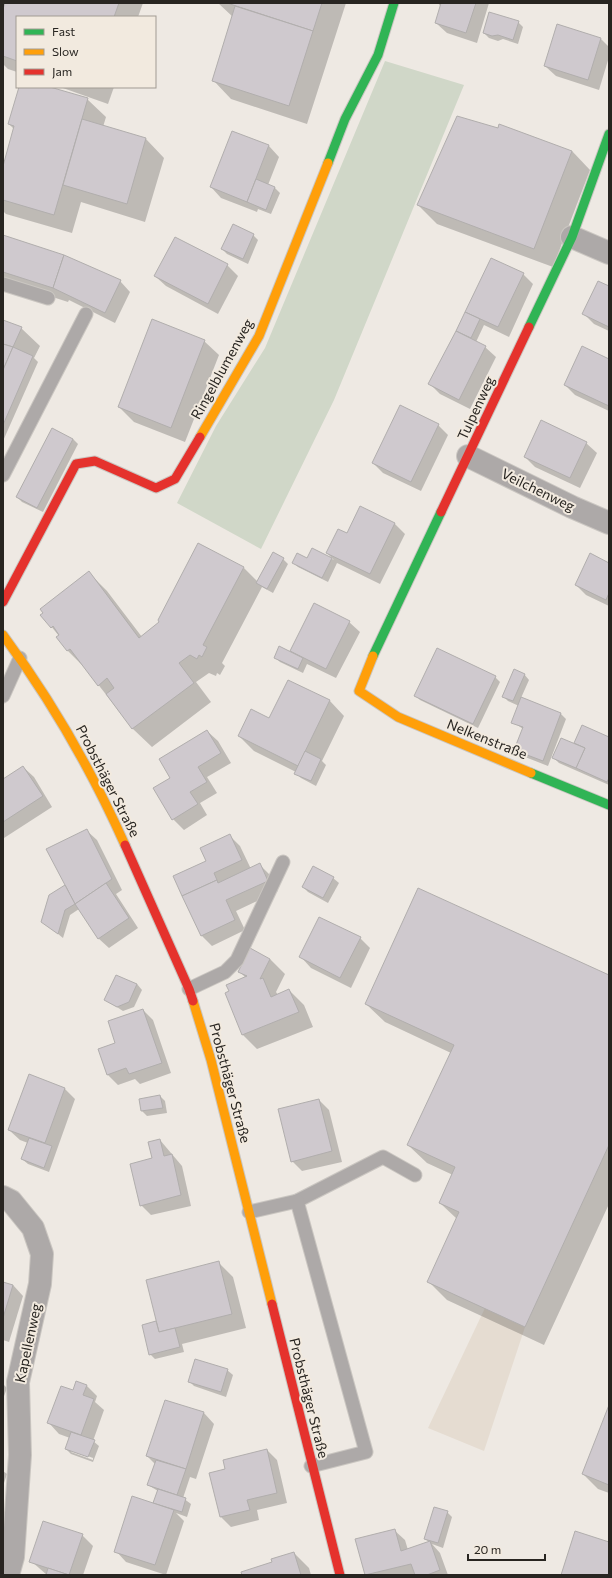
<svg xmlns="http://www.w3.org/2000/svg" width="612" height="1578" viewBox="0 0 612 1578" font-family="Commissioner,sans-serif">
	<style>
		.built { fill: #e5dcd1 }
		.green { fill: #d0d7c8 }
		.shadow { fill: #0003; fill-rule: evenodd }
		.building { fill: #cfc9ce; stroke: #b1aead }
		.lines { fill: none; stroke-linecap: round; stroke-linejoin: round }
		.lane-casing { stroke: #cac6c1; stroke-width: 15 }
		.street-casing { stroke: #cac6c1; stroke-width: 24 }
		.fast-casing { stroke: #cac6c1; stroke-width: 11 }
		.slow-casing { stroke: #cac6c1; stroke-width: 11 }
		.jam-casing { stroke: #cac6c1; stroke-width: 11 }
		.lane { stroke: #ada9a8; stroke-width: 13 }
		.street { stroke: #ada9a8; stroke-width: 22 }
		.fast { stroke: #30b455; stroke-width: 9 }
		.slow { stroke: #ff9f0a; stroke-width: 9 }
		.jam { stroke: #e5322d; stroke-width: 9 }
		.labels { text-anchor: middle; stroke-width: 4; stroke-linejoin: round; paint-order: stroke }
		.street-label { font-size: 14px; fill: #282521; stroke: #f2eadf }
	</style>
	<rect width="100%" height="100%" fill="#eee9e3"/>
	<path class="built" d="M485,1308L525,1327L484,1451L428,1428Z"/>
	<path class="green" d="M385,61L464,85L334,400L261,549L177,503L216,426L265,348Z"/>
	<g class="shadow">
		<path d="M6,3H143L138,17H17V72L8,69L3,64V12Z"/>
		<path d="M218,3H346L307,124L231,99L213,80L233,17Z"/>
		<path d="M438,3H489L477,43L447,33L436,23L441,7Z"/>
		<path d="M518,22L523,27L518,44L503,39L498,41L489,38L484,33Z"/>
		<path d="M558,26L601,39L609,47V57L599,90L556,76L545,66Z"/>
		<path d="M20,87H47L87,99L106,117L103,127L146,139L164,158L145,222L81,202L72,233L6,214L3,211V170L14,129L9,124Z"/>
		<path d="M60,87H114L108,104Z"/>
		<path d="M233,132L269,146L279,157L268,185L275,188L280,193L271,214L258,209L257,212L221,198L211,187Z"/>
		<path d="M572,151L590,170L553,267L437,224L418,205Z"/>
		<path d="M253,235L258,240L248,264L227,254L222,249Z"/>
		<path d="M3,236L120,281L130,292L115,323L69,300L68,302L3,281Z"/>
		<path d="M227,265L238,276L218,314L166,286L155,276Z"/>
		<path d="M523,274L533,284L509,337L484,325L476,342L485,347L496,357L470,409L440,394L430,384L466,312Z"/>
		<path d="M609,287V331L594,324L584,314Z"/>
		<path d="M3,321L21,328L40,346L34,358L38,362L3,441Z"/>
		<path d="M204,341L219,355L185,442L134,422L119,407Z"/>
		<path d="M609,360V411L575,395L565,385Z"/>
		<path d="M438,425L448,435L421,491L383,473L373,463Z"/>
		<path d="M73,439L78,444L43,512L22,502L17,497Z"/>
		<path d="M586,443L597,453L580,488L535,467L525,457Z"/>
		<path d="M394,523L405,534L380,584L337,563L328,582L298,567L293,562L308,560L313,549L334,560L327,553L347,535Z"/>
		<path d="M283,559L288,564L273,593L262,587L222,663L225,666L220,675L217,673L216,676L209,673L196,682L211,702L152,747L133,729L86,669L68,651L57,637L59,636L42,615L89,573L107,591L142,637L244,568L258,582Z"/>
		<path d="M609,564V606L586,595L576,585Z"/>
		<path d="M315,604L349,622L360,632L336,678L307,664L303,673L280,662L275,657L290,652Z"/>
		<path d="M524,674L529,680L521,698L561,714L566,719L548,766L520,755L515,750L523,729L513,722L519,706L508,701L503,696Z"/>
		<path d="M495,677L500,682L478,728L420,700L415,695Z"/>
		<path d="M288,681L330,701L344,716L322,761L326,765L316,786L301,778L296,773V772L254,751L239,736L270,719Z"/>
		<path d="M583,726L609,738V785L559,763L554,758L574,745Z"/>
		<path d="M207,731L218,741L231,763L207,777L217,793L200,803L207,815L184,830L173,819L155,788L171,778Z"/>
		<path d="M23,767L34,777L52,807L4,838L3,780Z"/>
		<path d="M86,830L97,840L122,890L116,894L138,928L109,948L98,938L79,909L70,915L63,938L42,921L66,885Z"/>
		<path d="M230,836L240,846L251,869L260,865L270,875L278,891L236,911L245,930L212,946L202,936L207,861Z"/>
		<path d="M333,878L339,883L328,903L308,892L303,887Z"/>
		<path d="M360,938L370,948L351,988L311,968L301,957Z"/>
		<path d="M270,959L285,974L276,992L278,995L289,990L304,1005L313,1027L257,1049L242,1034L246,978L240,972Z"/>
		<path d="M609,977V1204L544,1345L447,1300L428,1281L457,1219L440,1203L453,1175L427,1163L408,1145L451,1053L385,1022L366,1004Z"/>
		<path d="M137,984L142,990L134,1007L123,1011L106,1000Z"/>
		<path d="M143,1010L153,1020L171,1073L140,1084L135,1079L118,1085L107,1074L117,1044Z"/>
		<path d="M29,1075L65,1089L75,1099L49,1172L28,1164L22,1159L28,1143L20,1140L9,1130Z"/>
		<path d="M160,1096L165,1101L167,1113L147,1116L142,1111L140,1100Z"/>
		<path d="M319,1100L329,1110L342,1162L302,1171L292,1161Z"/>
		<path d="M160,1140L182,1166L191,1206L151,1215L141,1205Z"/>
		<path d="M218,1262L233,1277L246,1328L182,1344L184,1352L155,1359L150,1354L143,1325L157,1322Z"/>
		<path d="M3,1283L13,1285L23,1296L9,1342L3,1340Z"/>
		<path d="M227,1370L233,1375L226,1397L194,1386L189,1381Z"/>
		<path d="M3,1384L7,1388L3,1399Z"/>
		<path d="M87,1386L97,1396L95,1402L104,1410L93,1441L99,1446L93,1462L71,1454L66,1449L70,1438L59,1434L49,1423L74,1392ZM71,1450L93,1458V1460L71,1452Z"/>
		<path d="M609,1407V1493L598,1489L583,1474Z"/>
		<path d="M204,1413L214,1424L196,1479L190,1477L183,1498L191,1504L187,1517L176,1513L184,1521L166,1575L126,1562L116,1551L153,1504L158,1491L148,1485L155,1464L147,1456Z"/>
		<path d="M267,1450L277,1460L287,1503L257,1510L259,1520L231,1527L221,1517L227,1470Z"/>
		<path d="M3,1471L7,1474L3,1486Z"/>
		<path d="M447,1512L452,1517L443,1548L432,1544L440,1553L448,1575H366L356,1540L394,1530L405,1540L408,1550L429,1542L425,1539Z"/>
		<path d="M82,1535L93,1546L83,1575H47L31,1561Z"/>
		<path d="M294,1553L309,1568L311,1575H243Z"/>
	</g>
	<g class="building">
		<path d="M5,3H119L114,17H17V61L3,56V9Z"/>
		<path d="M227,3H322L313,31Z"/>
		<path d="M441,3H476L466,33L435,23Z"/>
		<path d="M235,6L313,31L289,106L212,81Z"/>
		<path d="M489,12L519,21L513,40L498,35L492,36L483,33Z"/>
		<path d="M557,24L601,38L588,80L544,66Z"/>
		<path d="M19,87H50L88,98L54,215L3,200V166L14,126L8,124Z"/>
		<path d="M457,116L498,128L499,124L572,151L534,249L417,205Z"/>
		<path d="M82,119L146,138L127,204L63,185Z"/>
		<path d="M232,131L269,145L247,202L210,187Z"/>
		<path d="M256,179L275,187L266,210L247,202Z"/>
		<path d="M233,224L254,234L243,259L221,249Z"/>
		<path d="M3,235L64,255L53,288L3,272Z"/>
		<path d="M175,237L228,264L208,304L154,276Z"/>
		<path d="M64,255L121,280L105,313L53,288Z"/>
		<path d="M491,258L524,273L498,327L465,312Z"/>
		<path d="M598,281L609,286V327L582,314Z"/>
		<path d="M465,312L480,319L471,338L456,331Z"/>
		<path d="M152,319L205,340L171,428L118,407Z"/>
		<path d="M3,320L22,327L13,347L3,344Z"/>
		<path d="M456,331L486,346L459,400L428,384Z"/>
		<path d="M3,344L13,347L3,370Z"/>
		<path d="M582,346L609,359V406L564,385Z"/>
		<path d="M13,347L33,356L3,425V370Z"/>
		<path d="M400,405L439,424L411,482L372,463Z"/>
		<path d="M541,420L587,442L570,478L524,457Z"/>
		<path d="M52,428L73,439L37,508L16,497Z"/>
		<path d="M360,506L395,523L370,574L326,553L338,529L347,533Z"/>
		<path d="M198,543L244,567L203,645L207,647L202,657L199,655L197,659L190,655L179,663L194,683L132,729L106,694L114,688L107,678L98,686L70,649L67,651L56,637L59,635L53,626L51,628L40,615L43,613L40,609L89,571L139,638L159,622L158,620Z"/>
		<path d="M312,548L332,558L322,578L292,563L297,553L307,558Z"/>
		<path d="M273,552L284,558L267,589L256,583Z"/>
		<path d="M590,553L609,563V593L606,600L575,585Z"/>
		<path d="M314,603L350,621L326,669L290,651Z"/>
		<path d="M279,646L303,658L298,669L274,658Z"/>
		<path d="M437,648L496,676L473,724L414,696Z"/>
		<path d="M514,669L525,674L513,701L502,697Z"/>
		<path d="M288,680L330,700L298,766L238,736L251,709L269,718Z"/>
		<path d="M521,697L561,713L543,761L514,750L523,727L511,723Z"/>
		<path d="M582,725L609,737V778L607,782L576,768L585,748L574,743Z"/>
		<path d="M207,730L221,753L198,767L207,782L190,792L198,804L172,820L153,788L170,778L159,759Z"/>
		<path d="M561,738L585,748L576,768L552,758Z"/>
		<path d="M305,751L321,759L311,781L294,774Z"/>
		<path d="M23,766L43,796L3,822V779Z"/>
		<path d="M87,829L112,879L75,904L46,849Z"/>
		<path d="M230,834L242,860L214,873L217,880L182,896L173,876L206,861L200,848Z"/>
		<path d="M260,863L268,881L226,900L235,920L201,936L182,896L217,880L218,883Z"/>
		<path d="M313,866L334,877L323,898L302,887Z"/>
		<path d="M106,883L129,918L98,939L75,904Z"/>
		<path d="M65,885L75,904L65,910L58,934L41,922L49,895Z"/>
		<path d="M418,888L609,975V1145L525,1327L427,1282L459,1212L439,1203L455,1167L407,1145L454,1045L365,1004Z"/>
		<path d="M319,917L361,937L340,978L299,957Z"/>
		<path d="M250,948L270,959L260,979L263,978L271,997L289,989L299,1012L242,1035L225,993L229,991L226,985L247,976L238,972Z"/>
		<path d="M116,975L137,984L129,1002L117,1007L104,1000Z"/>
		<path d="M143,1009L162,1063L129,1074L126,1068L107,1075L98,1049L115,1043L108,1021Z"/>
		<path d="M29,1074L65,1088L45,1143L8,1130Z"/>
		<path d="M160,1095L163,1108L141,1111L139,1099Z"/>
		<path d="M319,1099L332,1151L291,1162L278,1109Z"/>
		<path d="M29,1138L52,1146L44,1168L21,1159Z"/>
		<path d="M160,1139L164,1156L172,1154L181,1195L140,1206L130,1164L152,1158L148,1142Z"/>
		<path d="M219,1261L232,1314L159,1332L146,1280Z"/>
		<path d="M3,1282L13,1285L3,1318Z"/>
		<path d="M156,1321L159,1332L175,1328L180,1347L149,1355L142,1325Z"/>
		<path d="M195,1359L228,1369L221,1392L188,1382Z"/>
		<path d="M76,1381L87,1385L83,1395L94,1399L81,1435L47,1423L61,1386L73,1390Z"/>
		<path d="M165,1400L204,1412L186,1469L146,1456Z"/>
		<path d="M609,1405V1485L582,1474Z"/>
		<path d="M71,1432L95,1440L88,1457L65,1449Z"/>
		<path d="M267,1449L277,1493L247,1500L250,1510L220,1517L209,1473L225,1469L223,1460Z"/>
		<path d="M156,1460L186,1469L177,1495L147,1485Z"/>
		<path d="M158,1489L186,1498L182,1512L153,1503Z"/>
		<path d="M132,1496L174,1510L155,1565L114,1552Z"/>
		<path d="M434,1507L448,1511L438,1543L424,1539Z"/>
		<path d="M43,1521L83,1534L69,1575L29,1562Z"/>
		<path d="M395,1529L401,1551L430,1541L440,1570L427,1575H415L411,1564L365,1575L355,1539Z"/>
		<path d="M575,1531L609,1542V1575H561Z"/>
		<path d="M294,1552L301,1575H242L241,1572L272,1562L271,1559Z"/>
		<path d="M48,1568L69,1575H70H46Z"/>
	</g>
	<g class="lines">
		<g class="lane-casing">
			<g id="lane">
				<path d="M3,284L48,298"/>
				<path d="M3,475L86,314"/>
				<path d="M3,696L20,658"/>
				<path d="M189,989L225,972L237,960L283,862"/>
				<path d="M297,1201L383,1157L415,1175"/>
				<path d="M249,1212L297,1201L366,1452L311,1466"/>
			</g>
		</g>
		<g class="street-casing">
			<g id="street">
				<path d="M572,237L609,253"/>
				<path d="M468,456L572,507L609,523"/>
				<path d="M3,1197L11,1201L33,1228L42,1254L40,1284L18,1382L20,1455L13,1557L8,1575"/>
			</g>
		</g>
		<g class="fast-casing">
			<g id="fast">
				<path d="M328,163L345,119L378,55L394,3"/>
				<path d="M529,327L572,237L609,134"/>
				<path d="M373,656L441,512"/>
				<path d="M531,773L609,805"/>
			</g>
		</g>
		<g class="slow-casing">
			<g id="slow">
				<path d="M200,437L259,336L328,163"/>
				<path d="M3,635C51,700 92,771 125,845"/>
				<path d="M373,656L359,691L398,717L531,773"/>
				<path d="M193,1001L211,1060L272,1304"/>
			</g>
		</g>
		<g class="jam-casing">
			<g id="jam">
				<path d="M441,512L529,327"/>
				<path d="M3,602L76,464L95,461L156,488L175,479L200,437"/>
				<path d="M125,845L189,989L193,1001"/>
				<path d="M272,1304L340,1575"/>
			</g>
		</g>
		<use href="#lane" class="lane"/>
		<use href="#street" class="street"/>
		<use href="#fast" class="fast"/>
		<use href="#slow" class="slow"/>
		<use href="#jam" class="jam"/>
	</g>
	<g class="labels">
		<g class="street-label">
			<text transform="translate(222 369) rotate(-61)" y="5">Ringelblumenweg</text>
			<text transform="translate(476 408) rotate(-65)" y="5">Tulpenweg</text>
			<text transform="translate(538 490) rotate(26)" y="5">Veilchenweg</text>
			<text transform="translate(487 739) rotate(22)" y="5">Nelkenstraße</text>
			<text transform="translate(108 781) rotate(63)" y="5">Probsthäger Straße</text>
			<text transform="translate(230 1083) rotate(75)" y="5">Probsthäger Straße</text>
			<text transform="translate(28 1343) rotate(-78)" y="5">Kapellenweg</text>
			<text transform="translate(309 1398) rotate(76)" y="5">Probsthäger Straße</text>
		</g>
	</g>
	<rect width="612" height="1578" fill="none" stroke="#282521" stroke-width="8"/>
	<rect x="16" y="16" width="140" height="72" fill="#f2eadf" stroke="#a19b93"/>
	<rect x="24" y="29" width="20" height="6" fill="#30b455" stroke="#a19b93"/>
	<text x="52" y="36" font-size="12" fill="#282521">Fast</text>
	<rect x="24" y="49" width="20" height="6" fill="#ff9f0a" stroke="#a19b93"/>
	<text x="52" y="56" font-size="12" fill="#282521">Slow</text>
	<rect x="24" y="69" width="20" height="6" fill="#e5322d" stroke="#a19b93"/>
	<text x="52" y="76" font-size="12" fill="#282521">Jam</text>
	<path d="M468 1554v6h77v-6" fill="none" stroke="#282521" stroke-width="2"/>
	<text x="474" y="1554" font-size="12" fill="#282521" stroke="#f2eadf" stroke-width="3" paint-order="stroke">20 m</text>
</svg>
